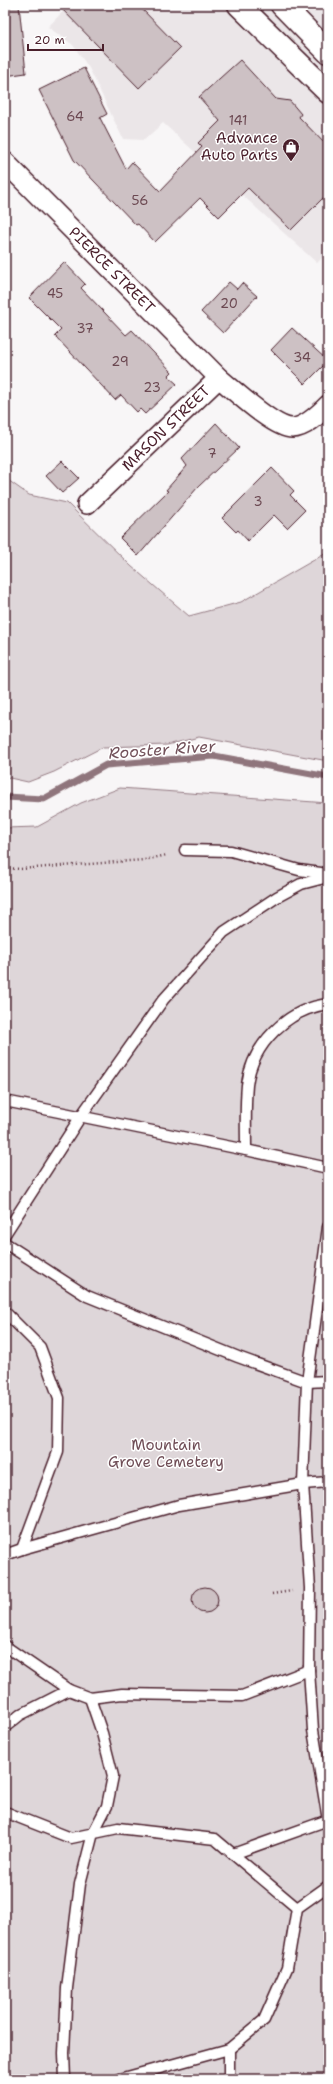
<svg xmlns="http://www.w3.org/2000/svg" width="333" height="2084" viewBox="0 0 333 2084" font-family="'Shantell Sans',sans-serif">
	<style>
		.built { fill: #ebe6e8 }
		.green { fill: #ded6d9; stroke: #947a82 }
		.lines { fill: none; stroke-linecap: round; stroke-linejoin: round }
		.stream { stroke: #8f747b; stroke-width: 7 }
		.building { fill: #cdc1c4; stroke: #4a1f2b }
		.lane-casing { stroke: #4a1f2b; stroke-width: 13 }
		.street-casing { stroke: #4a1f2b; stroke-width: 22 }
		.primary-casing { stroke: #4a1f2b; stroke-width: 25 }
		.path { stroke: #4a1f2b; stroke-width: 2.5; stroke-dasharray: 1 3; stroke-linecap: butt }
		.lane { stroke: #fff; stroke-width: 10 }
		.street { stroke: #fff; stroke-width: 19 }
		.primary { stroke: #fff; stroke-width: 22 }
		.labels { text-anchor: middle; stroke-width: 3; stroke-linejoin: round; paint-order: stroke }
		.number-label { font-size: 13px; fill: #6b4851 }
		.poi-label { font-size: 15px; fill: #4a1f2b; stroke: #fff; text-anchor: end }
		.street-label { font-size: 15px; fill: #4a1f2b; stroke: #fff }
		.park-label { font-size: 15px; fill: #6f4d56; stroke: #fff }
		.water-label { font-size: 16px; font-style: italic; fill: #72515a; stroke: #fff }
	</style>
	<rect width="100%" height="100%" fill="#f8f6f7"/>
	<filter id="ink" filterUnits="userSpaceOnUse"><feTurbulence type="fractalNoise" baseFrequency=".025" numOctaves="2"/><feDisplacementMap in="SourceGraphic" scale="8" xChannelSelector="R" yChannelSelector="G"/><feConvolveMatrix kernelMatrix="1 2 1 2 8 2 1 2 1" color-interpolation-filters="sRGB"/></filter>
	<g filter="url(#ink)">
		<path class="built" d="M69,5H328V252L317,263L163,123L144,140L123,139L89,68L73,45L48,27Z"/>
		<g class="green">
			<path d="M5,478L29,495L67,503L131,566L189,616L241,602L328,552V761L199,737L167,745L103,747L54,772L28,782L5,777Z"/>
			<path d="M120,788L328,803V2079H5V828L37,827L81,803Z"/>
		</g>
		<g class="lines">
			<path class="stream" d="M5,797L44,799L106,765L214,756L328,777"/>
		</g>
		<g class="building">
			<path d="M19,5L26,73L5,76V6Z"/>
			<path d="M58,5H138L180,48L139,88Z"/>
			<path d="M240,60L276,99L290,101L301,114L299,117L328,147V193L291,230L248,188L219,217L200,198L155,242L138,224L136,225L74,160L39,90L84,68L107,114L100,118L126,169L132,162L160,191L202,147L198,143L220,121L199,97Z"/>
			<path d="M64,262L85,284L81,288L126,335L132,330L172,372L168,376L177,384L145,414L140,409L137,412L121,395L115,400L55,336L61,330L29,298Z"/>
			<path d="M229,282L237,289L242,283L257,296L223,333L201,312Z"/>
			<path d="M292,328L328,361L305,384L271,350Z"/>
			<path d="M216,423L239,448L198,487L138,556L120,538L168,491L166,490L187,466L182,459Z"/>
			<path d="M62,461L79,478L62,493L46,476Z"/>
			<path d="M272,468L294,491L290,495L305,510L287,528L274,515L248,541L238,530L236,532L222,518Z"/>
			<circle cx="205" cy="1600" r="13"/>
		</g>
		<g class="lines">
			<g class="lane-casing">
				<g id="lane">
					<path d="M185,850L231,851L299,870L328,874"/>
					<path d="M328,1004C288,1009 252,1044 247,1085C245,1107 246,1129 246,1150L328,1168"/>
					<path d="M5,1101L246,1150"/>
					<path d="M328,1227L307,1382L303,1484L310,1588L309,1670L313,1730L328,1820"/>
					<path d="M5,1234L81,1116L163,1000L224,932L277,897L301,884L328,877"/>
					<path d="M5,1243L87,1296L238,1357L307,1382L328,1381"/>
					<path d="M5,1312L40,1347L59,1398L58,1452L22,1549"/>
					<path d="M5,1555L22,1549L179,1505L303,1484L328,1482"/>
					<path d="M5,1646L69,1690L90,1698L122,1694L242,1696L309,1670"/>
					<path d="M5,1727L20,1715L69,1690"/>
					<path d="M5,1812L71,1838L118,1828L215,1839L297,1908"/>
					<path d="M233,1854L328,1820"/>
					<path d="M229,2049V2079"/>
					<path d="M65,2079L64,2053L67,1988L80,1884L93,1833L107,1806L113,1776L102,1733L90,1698"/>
					<path d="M120,2079L229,2049L264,2020L287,1968L297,1908L328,1886"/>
				</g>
			</g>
			<g class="street-casing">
				<g id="street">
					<path d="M5,162L219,378"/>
					<path d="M87,504L219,378C235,391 274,428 292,428C305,428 319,414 328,405"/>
				</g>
			</g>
			<g class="primary-casing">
				<g id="primary">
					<path d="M239,5L328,92"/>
					<path d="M282,5L328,52"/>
				</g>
			</g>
			<g class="path">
				<path d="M5,868L20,869L144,860L167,855"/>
				<path d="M272,1594L292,1591"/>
			</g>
			<use href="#lane" class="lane"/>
			<use href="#street" class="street"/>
			<use href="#primary" class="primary"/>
		</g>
	</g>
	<defs>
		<g id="shop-pin" transform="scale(0.9)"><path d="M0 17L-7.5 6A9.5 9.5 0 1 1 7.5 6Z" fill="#4a1f2b" stroke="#fff"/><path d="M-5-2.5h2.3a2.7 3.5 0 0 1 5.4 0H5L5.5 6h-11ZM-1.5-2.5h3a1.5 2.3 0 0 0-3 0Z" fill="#fff"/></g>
	</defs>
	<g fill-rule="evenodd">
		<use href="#shop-pin" x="291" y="147"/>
	</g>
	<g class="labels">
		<g class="number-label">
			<text x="75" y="121">64</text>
			<text x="238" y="125">141</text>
			<text x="140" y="205">56</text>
			<text x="55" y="298">45</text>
			<text x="229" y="308">20</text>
			<text x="85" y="333">37</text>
			<text x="302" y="362">34</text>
			<text x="120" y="366">29</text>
			<text x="152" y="392">23</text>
			<text x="212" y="458">7</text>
			<text x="258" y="506">3</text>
		</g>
		<g class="poi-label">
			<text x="278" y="143">Advance<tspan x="278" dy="17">Auto Parts</tspan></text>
		</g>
		<g class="street-label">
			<text transform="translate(112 270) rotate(45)" y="5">PIERCE STREET</text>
			<text transform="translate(166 428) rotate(-44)" y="5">MASON STREET</text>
		</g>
		<g class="park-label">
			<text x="166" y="1450">Mountain<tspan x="166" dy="17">Grove Cemetery</tspan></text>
		</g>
		<g class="water-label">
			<text transform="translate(162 749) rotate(-4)" y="6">Rooster River</text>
		</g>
	</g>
	<rect width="333" height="2084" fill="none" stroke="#fff" stroke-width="20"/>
	<rect x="10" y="10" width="313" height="2064" fill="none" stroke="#4a1f2b" stroke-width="1.5" filter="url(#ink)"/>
	<path d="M28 44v6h75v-6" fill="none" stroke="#4a1f2b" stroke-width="2"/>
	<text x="34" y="44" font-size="12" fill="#4a1f2b" stroke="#ffffff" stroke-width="3" paint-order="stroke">20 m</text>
</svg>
